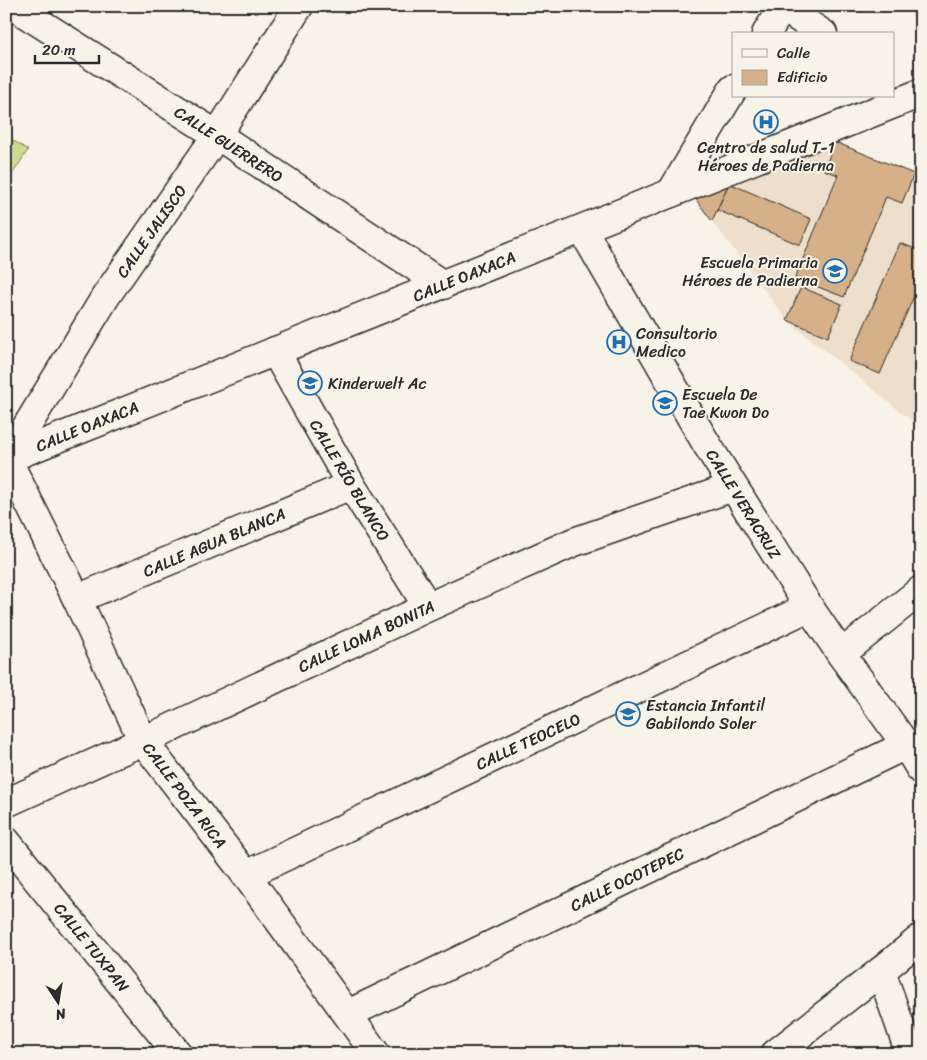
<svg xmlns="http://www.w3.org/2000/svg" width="927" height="1060" viewBox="0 0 927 1060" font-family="Sriracha,sans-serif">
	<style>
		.built { fill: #eddfcb }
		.green { fill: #ceda8e; stroke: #7c825c }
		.building { fill: #d6b088; stroke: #2b2b2b }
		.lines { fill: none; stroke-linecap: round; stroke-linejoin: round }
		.minor-casing { stroke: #2b2b2b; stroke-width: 31 }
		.minor { stroke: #f7f3e8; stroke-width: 28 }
		.labels { text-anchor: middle; stroke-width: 4; stroke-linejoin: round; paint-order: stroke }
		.street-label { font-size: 16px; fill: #2b2b2b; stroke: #f7f3e8 }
		.poi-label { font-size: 16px; fill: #2b2b2b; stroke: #f7f3e8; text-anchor: start }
	</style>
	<rect width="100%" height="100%" fill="#f7f3e8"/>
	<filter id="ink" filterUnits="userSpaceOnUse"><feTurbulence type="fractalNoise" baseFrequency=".02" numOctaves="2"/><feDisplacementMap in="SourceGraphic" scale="10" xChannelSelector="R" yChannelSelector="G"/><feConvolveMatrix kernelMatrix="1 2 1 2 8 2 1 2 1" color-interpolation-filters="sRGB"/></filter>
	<g filter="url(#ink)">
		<path class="built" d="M835,142L921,177V428L787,320L694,197Z"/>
		<path class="green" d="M6,136L28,150L6,184Z"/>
		<g class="building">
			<path d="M835,142L914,174L902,203L886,197L844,297L795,278L838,175L824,170Z"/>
			<path d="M729,183L811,219L800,245L717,210Z"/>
			<path d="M729,183L712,221L694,197Z"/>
			<path d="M900,243L921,251V280L880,374L849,361Z"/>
			<path d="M921,280V296L915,294Z"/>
			<path d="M801,287L842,304L828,337L787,320Z"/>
		</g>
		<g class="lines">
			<g class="minor-casing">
				<g id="minor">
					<path d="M13,6L217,135L443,285"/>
					<path d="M781,6L823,34"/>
					<path d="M766,34L783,6"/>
					<path d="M671,193L733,89"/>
					<path d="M582,229L706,443L809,607L841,654L906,745L921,770"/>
					<path d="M275,351L351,485L428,607"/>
					<path d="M6,459L921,93"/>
					<path d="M7,459L77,599L143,741L246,875L376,1054"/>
					<path d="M7,459L106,296L217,135L299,6"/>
					<path d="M77,599L351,485"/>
					<path d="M841,654L921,590"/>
					<path d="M6,803L143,741L428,607L574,542L733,487"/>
					<path d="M6,841L178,1054"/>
					<path d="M246,875L809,607"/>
					<path d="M881,971L910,1054"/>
					<path d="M348,1014L906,745"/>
					<path d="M775,1054L881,971L921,938"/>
				</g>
			</g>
			<use href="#minor" class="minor"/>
		</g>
	</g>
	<defs>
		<g id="hospital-ring" transform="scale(1.25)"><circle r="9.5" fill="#f7f3e8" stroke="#1f6fb2" stroke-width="1.5"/><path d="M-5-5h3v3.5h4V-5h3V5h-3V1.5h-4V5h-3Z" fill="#1f6fb2"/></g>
		<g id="school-ring" transform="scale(1.25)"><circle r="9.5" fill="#f7f3e8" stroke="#1f6fb2" stroke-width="1.5"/><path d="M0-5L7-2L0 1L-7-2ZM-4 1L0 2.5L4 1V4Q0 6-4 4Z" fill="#1f6fb2"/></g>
		<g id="university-ring" transform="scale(1.25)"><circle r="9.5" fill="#f7f3e8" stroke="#1f6fb2" stroke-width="1.5"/><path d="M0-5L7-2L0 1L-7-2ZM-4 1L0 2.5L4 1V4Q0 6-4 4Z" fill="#1f6fb2"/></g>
	</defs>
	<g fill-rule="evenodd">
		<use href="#hospital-ring" x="766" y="122"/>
		<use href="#school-ring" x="835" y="271"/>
		<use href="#hospital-ring" x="619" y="342"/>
		<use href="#school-ring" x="310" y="383"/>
		<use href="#university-ring" x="665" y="403"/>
		<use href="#school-ring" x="628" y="714"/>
	</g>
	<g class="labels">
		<g class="street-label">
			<text transform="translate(229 144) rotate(33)" y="6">CALLE GUERRERO</text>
			<text transform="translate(151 231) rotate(-55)" y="6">CALLE JALISCO</text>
			<text transform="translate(464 276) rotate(-22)" y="6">CALLE OAXACA</text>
			<text transform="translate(87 426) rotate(-22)" y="6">CALLE OAXACA</text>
			<text transform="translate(350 480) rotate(59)" y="6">CALLE RÍO BLANCO</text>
			<text transform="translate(744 504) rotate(58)" y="6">CALLE VERACRUZ</text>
			<text transform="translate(214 542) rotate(-23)" y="6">CALLE AGUA BLANCA</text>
			<text transform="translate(366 636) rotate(-25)" y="6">CALLE LOMA BONITA</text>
			<text transform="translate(528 741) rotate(-25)" y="6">CALLE TEOCELO</text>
			<text transform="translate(185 795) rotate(53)" y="6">CALLE POZA RICA</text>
			<text transform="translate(627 879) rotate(-26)" y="6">CALLE OCOTEPEC</text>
			<text transform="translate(92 947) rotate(51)" y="6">CALLE TUXPAN</text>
		</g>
		<g class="poi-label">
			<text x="766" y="153" text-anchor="middle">Centro de salud T-1<tspan x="766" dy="18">Héroes de Padierna</tspan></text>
			<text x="818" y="268" text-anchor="end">Escuela Primaria<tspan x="818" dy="18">Héroes de Padierna</tspan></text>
			<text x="636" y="339">Consultorio<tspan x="636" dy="18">Medico</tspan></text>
			<text x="328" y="389">Kinderwelt Ac</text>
			<text x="682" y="400">Escuela De<tspan x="682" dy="18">Tae Kwon Do</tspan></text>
			<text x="646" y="711">Estancia Infantil<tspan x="646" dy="18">Gabilondo Soler</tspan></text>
		</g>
	</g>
	<rect width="927" height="1060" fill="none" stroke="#f7f3e8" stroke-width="25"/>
	<rect x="12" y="12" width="902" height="1035" fill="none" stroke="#2b2b2b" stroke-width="2" filter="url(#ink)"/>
	<rect x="732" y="32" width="162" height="65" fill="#f7f3e8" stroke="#a5a39c"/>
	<rect x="742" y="49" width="25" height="8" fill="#f7f3e8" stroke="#a5a39c"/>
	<text x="777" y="58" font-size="15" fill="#2b2b2b">Calle</text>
	<rect x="742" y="70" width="25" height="15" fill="#d6b088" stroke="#a5a39c"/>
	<text x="777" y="82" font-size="15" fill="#2b2b2b">Edificio</text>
	<g transform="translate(58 1002) rotate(168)" stroke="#f7f3e8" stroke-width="4" paint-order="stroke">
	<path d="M0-4L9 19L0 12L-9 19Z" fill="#2b2b2b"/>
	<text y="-8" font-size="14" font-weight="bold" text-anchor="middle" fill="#2b2b2b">N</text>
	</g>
	<path d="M35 55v8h64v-8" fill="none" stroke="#2b2b2b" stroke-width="2.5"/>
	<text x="42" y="55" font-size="15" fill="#2b2b2b" stroke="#f7f3e8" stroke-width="4" paint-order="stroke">20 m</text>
</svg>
